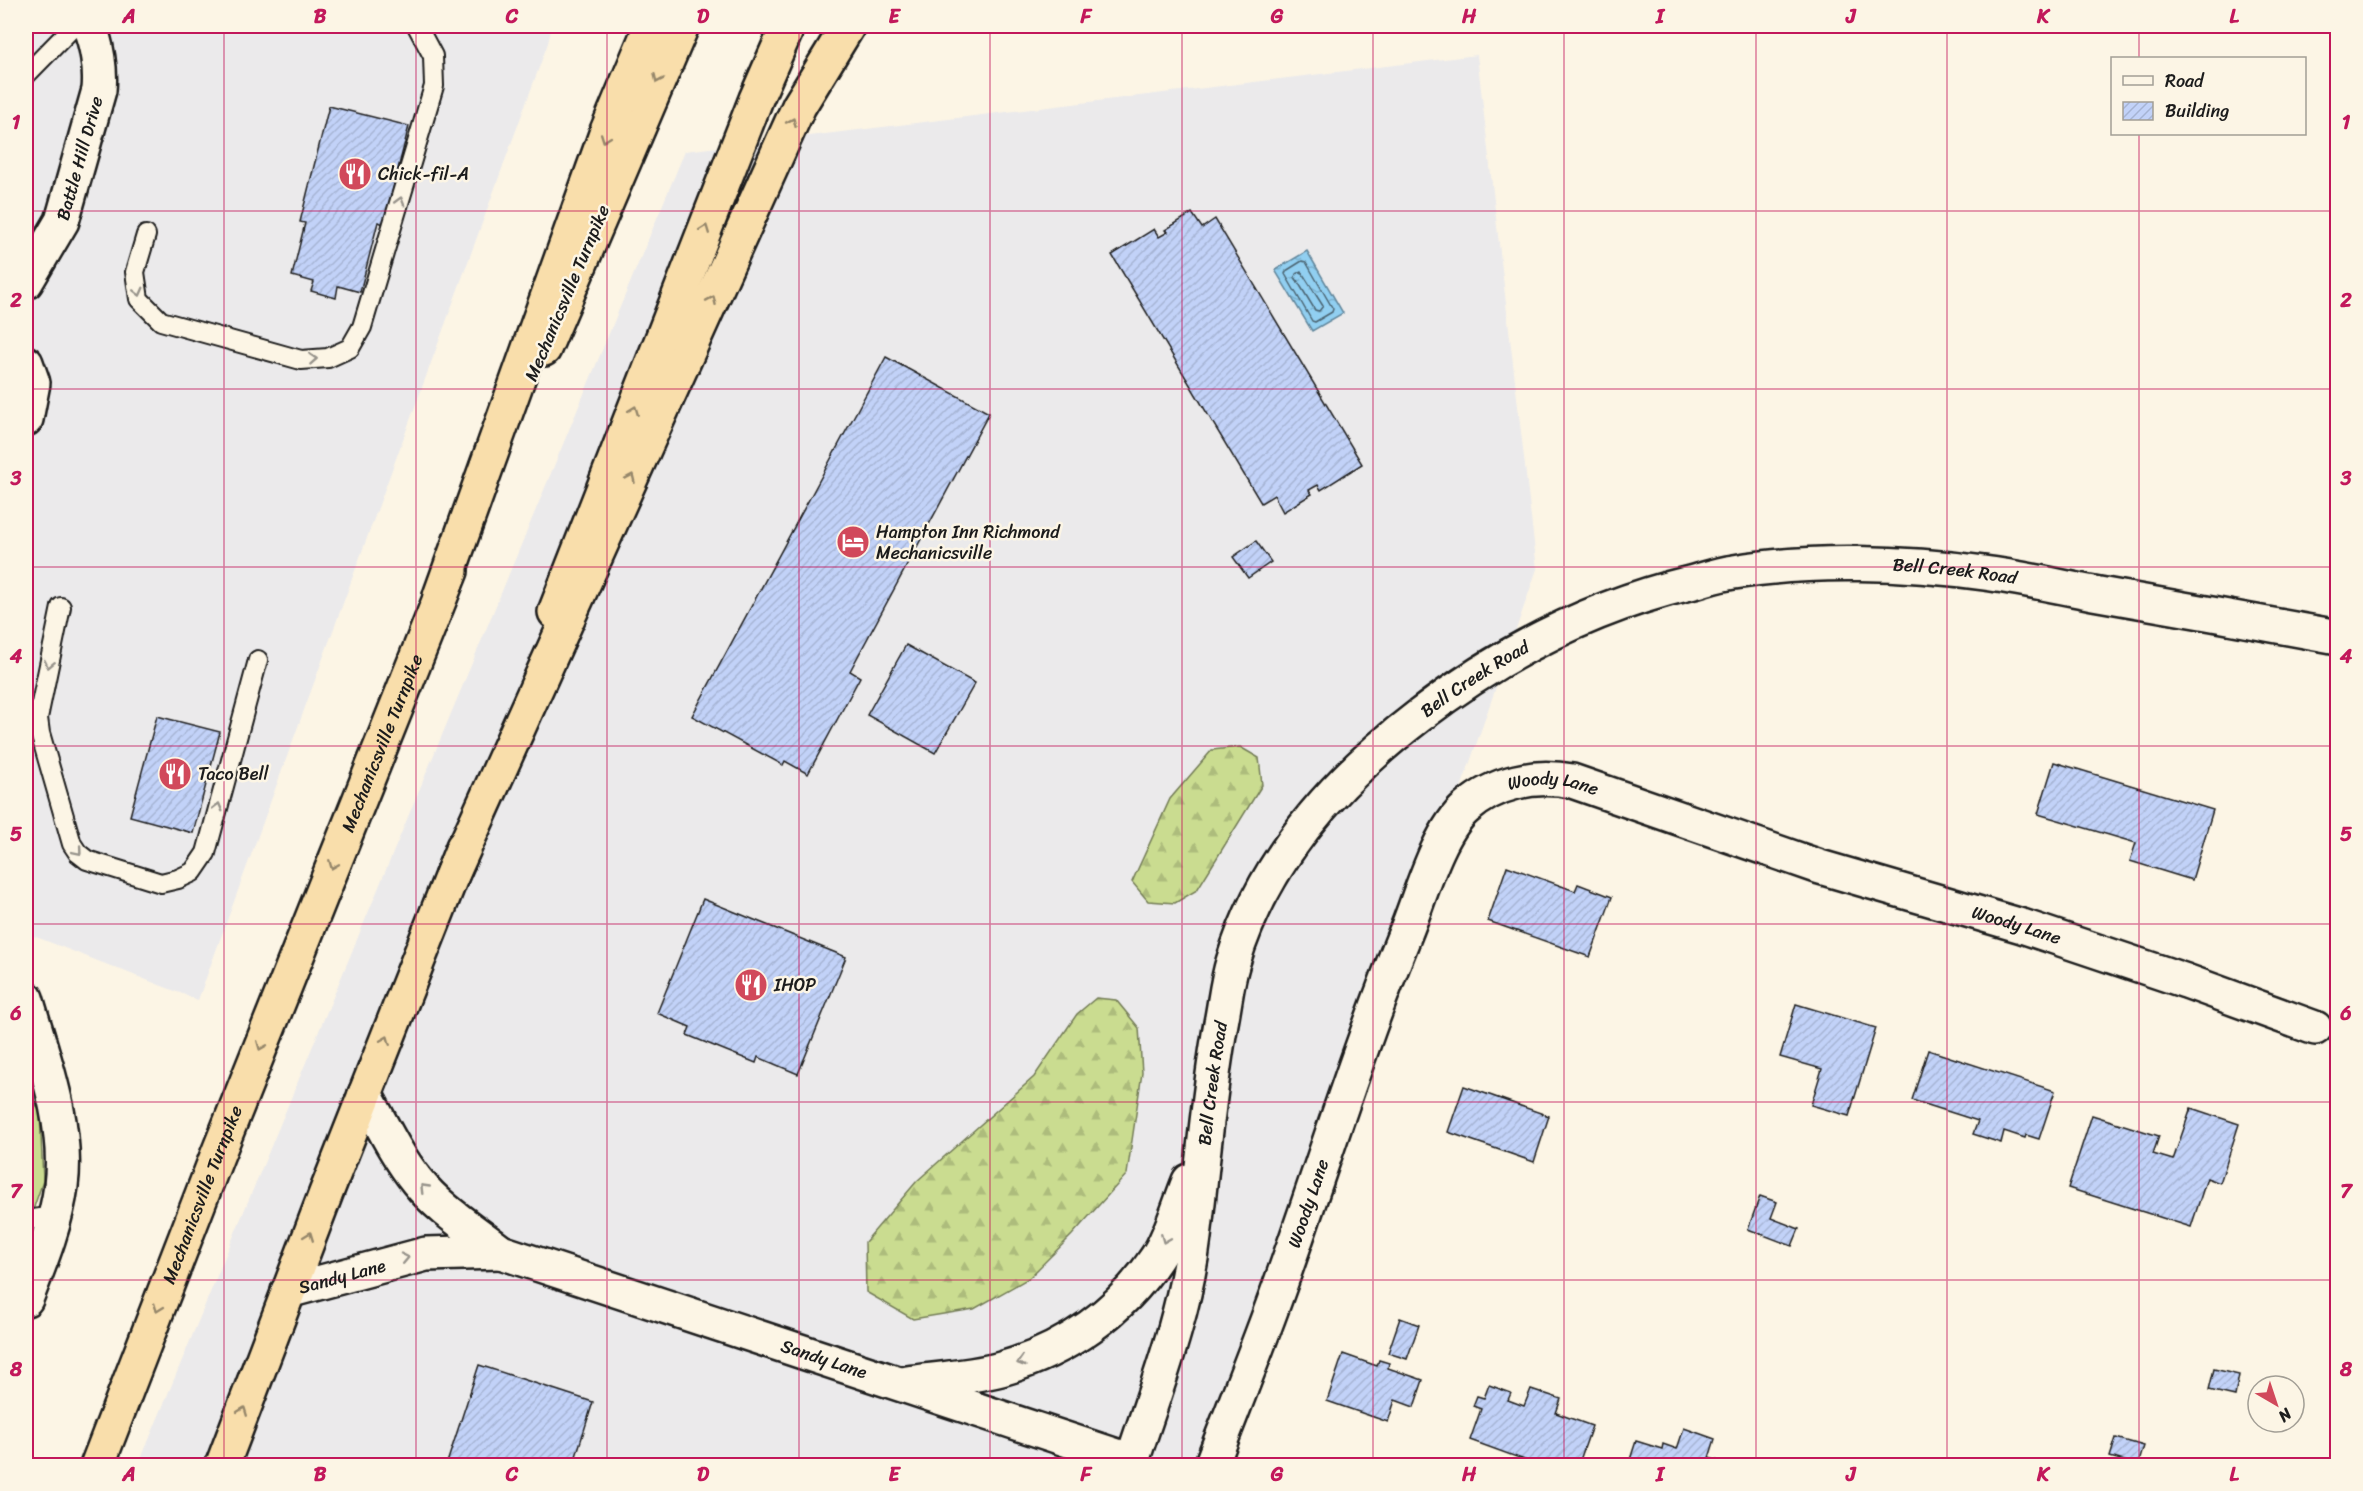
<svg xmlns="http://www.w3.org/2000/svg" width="2363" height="1491" viewBox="0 0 2363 1491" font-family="Sriracha,sans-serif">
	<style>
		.built { fill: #ebeaeb }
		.green { fill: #cadc90; stroke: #737c56; stroke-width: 1.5 }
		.forest { fill: url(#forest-firs); stroke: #737c56; stroke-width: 1.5 }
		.water { fill: url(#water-ripples); stroke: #62879c; stroke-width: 1.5 }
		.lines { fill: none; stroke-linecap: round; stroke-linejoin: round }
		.shore { stroke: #4b6471; stroke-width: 1.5 }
		.building { fill: url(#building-hatch); stroke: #1c1c1c; stroke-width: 1.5 }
		.service-casing { stroke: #1c1c1c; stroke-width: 22 }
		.minor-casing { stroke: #1c1c1c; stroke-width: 38 }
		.tertiary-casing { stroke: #1c1c1c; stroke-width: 38 }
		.trunk-casing { stroke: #1c1c1c; stroke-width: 38 }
		.motorway-casing { stroke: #1c1c1c; stroke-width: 38 }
		.service { stroke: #fcf5e5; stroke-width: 18 }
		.minor { stroke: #fcf5e5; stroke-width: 33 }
		.tertiary { stroke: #fcf5e5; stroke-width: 33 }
		.trunk { stroke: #f9deab; stroke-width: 33 }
		.motorway { stroke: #f9deab; stroke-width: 33 }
		.oneway { stroke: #96876b }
		.oneway2 { stroke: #97938b }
		.grid { fill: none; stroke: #c2185b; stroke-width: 1.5; stroke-opacity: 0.55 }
		.labels { text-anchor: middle; stroke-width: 5; stroke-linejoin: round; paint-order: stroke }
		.street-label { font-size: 18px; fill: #1c1c1c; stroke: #fcf5e5 }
		.poi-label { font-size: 18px; fill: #1c1c1c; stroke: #fcf5e5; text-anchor: start }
		.neatline { fill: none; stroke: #c2185b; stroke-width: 2 }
		.grid-label { font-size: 20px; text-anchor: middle; font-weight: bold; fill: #c2185b }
	</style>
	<defs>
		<pattern id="forest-firs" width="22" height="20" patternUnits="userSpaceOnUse" patternTransform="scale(1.5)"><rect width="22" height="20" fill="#cadc90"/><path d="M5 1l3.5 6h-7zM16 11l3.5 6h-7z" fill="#adbc7c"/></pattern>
		<pattern id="water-ripples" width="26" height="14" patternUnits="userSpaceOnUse" patternTransform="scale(1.5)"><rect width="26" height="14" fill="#91cff1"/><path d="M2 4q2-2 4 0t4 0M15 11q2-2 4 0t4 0" fill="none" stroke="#7cb1ce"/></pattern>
		<pattern id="building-hatch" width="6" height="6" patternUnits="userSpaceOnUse" patternTransform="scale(1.5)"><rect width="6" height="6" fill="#c2d2f8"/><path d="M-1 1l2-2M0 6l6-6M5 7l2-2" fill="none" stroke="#a6b4d4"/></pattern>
	</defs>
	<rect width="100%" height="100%" fill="#fcf5e5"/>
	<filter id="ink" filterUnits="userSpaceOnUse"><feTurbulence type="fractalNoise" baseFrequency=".0167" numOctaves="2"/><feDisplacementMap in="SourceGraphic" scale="12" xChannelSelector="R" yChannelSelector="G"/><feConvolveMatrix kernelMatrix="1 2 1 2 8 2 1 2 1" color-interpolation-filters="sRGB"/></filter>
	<g filter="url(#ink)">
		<g class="built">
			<path d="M26,26H552L548,43L198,1000L26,933Z"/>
			<path d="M1477,55L1537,569L1427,886L1229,1465L138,1466L685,151Z"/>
		</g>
		<path class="green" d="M26,1097L33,1099L40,1112L43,1181L26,1230Z"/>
		<g class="forest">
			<path d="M1240,747L1259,758L1262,785L1197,890L1175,903L1148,901L1132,882L1170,799L1212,750Z"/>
			<path d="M1096,998L1116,1000L1139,1028L1142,1073L1127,1174L1072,1235L1029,1278L974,1309L913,1319L866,1292L865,1242L917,1181L1034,1077L1077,1014Z"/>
		</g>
		<path class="water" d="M1307,251L1343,313L1312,331L1275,270Z"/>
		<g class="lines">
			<g class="shore">
				<path d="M1302,261L1306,262L1333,309L1332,312L1315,322L1312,321L1285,274L1286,271Z"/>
				<path d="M1301,271L1323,306L1319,311L1315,310L1295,277L1296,274Z"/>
			</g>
		</g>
		<g class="building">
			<path d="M329,106L409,126L384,224L378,222L360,292L338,286L336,298L311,291L314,282L292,276L305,223L300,222Z"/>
			<path d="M1192,213L1202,228L1215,219L1362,464L1321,490L1318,485L1309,490L1312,494L1283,512L1274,495L1261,503L1112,255L1154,229L1159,237L1168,232L1165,230Z"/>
			<path d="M886,357L989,413L850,671L860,677L808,774L785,761L783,765L692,716Z"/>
			<path d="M1256,541L1271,562L1248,578L1233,557Z"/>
			<path d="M906,645L975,683L935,753L867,715Z"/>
			<path d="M157,716L220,732L193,833L130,816Z"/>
			<path d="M2054,762L2213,810L2192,880L2130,861L2136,843L2038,814Z"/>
			<path d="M1507,866L1575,891L1578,884L1612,897L1590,957L1488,921Z"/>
			<path d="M703,899L846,957L798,1074L758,1057L756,1063L687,1035L690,1027L657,1013Z"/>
			<path d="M1796,1004L1876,1028L1849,1116L1811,1105L1822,1069L1780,1057Z"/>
			<path d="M1928,1050L2055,1091L2039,1139L2026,1135L2025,1138L2004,1131L2001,1143L1973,1134L1978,1121L1912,1100Z"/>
			<path d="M1464,1086L1549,1116L1534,1162L1448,1132Z"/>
			<path d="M2191,1108L2239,1124L2220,1183L2207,1178L2191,1227L2068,1188L2092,1115L2159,1136L2153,1154L2173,1160Z"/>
			<path d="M1760,1196L1777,1202L1771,1218L1799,1229L1792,1246L1748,1229Z"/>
			<path d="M1400,1318L1419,1325L1407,1359L1388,1353Z"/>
			<path d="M1343,1354L1377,1366L1379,1360L1389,1363L1388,1368L1423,1380L1414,1407L1395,1400L1388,1422L1327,1401Z"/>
			<path d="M479,1365L593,1402L573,1466H446Z"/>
			<path d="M2214,1369L2239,1375L2235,1396L2209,1390Z"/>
			<path d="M1489,1385L1511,1393L1508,1400L1524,1406L1531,1389L1561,1399L1556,1413L1592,1426L1578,1466H1541L1470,1440L1481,1409L1473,1406L1477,1396L1484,1398Z"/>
			<path d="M1684,1428L1715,1439L1709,1458L1734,1466H1628L1636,1441L1662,1449L1663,1444L1677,1449Z"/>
			<path d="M2116,1438L2144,1446L2138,1465L2110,1457Z"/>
		</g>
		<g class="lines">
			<g class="service-casing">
				<g id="service">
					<path d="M26,75L74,26"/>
					<path d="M146,235L135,272L139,299L161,321L301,360L328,358L350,348L362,327L434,86L433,56L417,26"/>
					<path d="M61,607L38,718L40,733L72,844L78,853L87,860L161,883L178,879L193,872L206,853L258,660"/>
					<path d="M26,1220L55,1216"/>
				</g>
			</g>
			<g class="minor-casing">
				<g id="minor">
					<path id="s1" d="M26,282L62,221L99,90C101,70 97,44 89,26"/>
					<path d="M26,363L33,383L26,419"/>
					<path d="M26,998C43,1057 69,1124 61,1186C56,1224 40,1263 26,1299"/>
					<path id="s2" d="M1211,1466C1234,1406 1258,1347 1279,1288C1321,1170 1358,1050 1405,934C1420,898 1437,833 1466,808C1496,782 1534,774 1572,781L1820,867L2022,926L2186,981L2315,1028"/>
				</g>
			</g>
			<g class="tertiary-casing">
				<g id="tertiary">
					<path id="s3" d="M365,1094C381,1123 396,1155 417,1181C439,1209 473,1230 501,1252L1132,1461"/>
					<path id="s4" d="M288,1291L426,1254L501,1252"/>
					<path d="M907,1383C938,1379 971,1377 1001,1369C1065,1351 1121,1312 1157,1257C1170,1238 1180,1203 1189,1181"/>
					<path id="s5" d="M1128,1466L1132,1461C1156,1388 1185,1314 1194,1237C1203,1165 1208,1094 1221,1023C1225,1003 1227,981 1233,962C1264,859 1335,780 1419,716C1501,653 1590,607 1690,583C1705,579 1719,574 1734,572C1812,559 1906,562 1984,573C2023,578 2061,587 2099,594C2179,608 2258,622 2338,637"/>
				</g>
			</g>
			<g class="trunk-casing">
				<g id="trunk">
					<path d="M544,349L682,26"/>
					<path d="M555,612L756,99L788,26"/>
					<path id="s6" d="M97,1466L217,1156L451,571"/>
					<path d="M222,1466L326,1193L463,847"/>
				</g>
			</g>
			<g class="motorway-casing">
				<g id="motorway">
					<path d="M440,596L607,131L651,26"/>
					<path d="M452,875L799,106L848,26"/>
				</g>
			</g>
			<use href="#service" class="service"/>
			<use href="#minor" class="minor"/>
			<use href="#tertiary" class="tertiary"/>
			<use href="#trunk" class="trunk"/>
			<use href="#motorway" class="motorway"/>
		</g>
		<defs><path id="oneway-chevron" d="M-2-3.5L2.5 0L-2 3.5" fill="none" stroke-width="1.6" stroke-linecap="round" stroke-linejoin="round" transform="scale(1.5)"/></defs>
		<g class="oneway">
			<use href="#oneway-chevron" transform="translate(658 79) rotate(114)"/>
			<use href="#oneway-chevron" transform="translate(792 122) rotate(-66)"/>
			<use href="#oneway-chevron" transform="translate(605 138) rotate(110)"/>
			<use href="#oneway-chevron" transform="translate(705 229) rotate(-69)"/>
			<use href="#oneway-chevron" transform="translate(712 300) rotate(-66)"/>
			<use href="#oneway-chevron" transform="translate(634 410) rotate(-69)"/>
			<use href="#oneway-chevron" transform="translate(631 478) rotate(-66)"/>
			<use href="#oneway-chevron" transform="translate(333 865) rotate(112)"/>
			<use href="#oneway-chevron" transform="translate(386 1040) rotate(-68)"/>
			<use href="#oneway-chevron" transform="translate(261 1046) rotate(112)"/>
			<use href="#oneway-chevron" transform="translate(309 1236) rotate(-69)"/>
			<use href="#oneway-chevron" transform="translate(158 1308) rotate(111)"/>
			<use href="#oneway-chevron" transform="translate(243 1411) rotate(-69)"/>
		</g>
		<g class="oneway2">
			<use href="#oneway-chevron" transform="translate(400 201) rotate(-74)"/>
			<use href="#oneway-chevron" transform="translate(139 292) rotate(76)"/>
			<use href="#oneway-chevron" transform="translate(313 359) rotate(-4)"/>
			<use href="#oneway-chevron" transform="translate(49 664) rotate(102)"/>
			<use href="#oneway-chevron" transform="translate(218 807) rotate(-75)"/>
			<use href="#oneway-chevron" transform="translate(78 851) rotate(50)"/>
			<use href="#oneway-chevron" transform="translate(424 1188) rotate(-134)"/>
			<use href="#oneway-chevron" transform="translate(1165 1239) rotate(112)"/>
			<use href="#oneway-chevron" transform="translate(405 1258) rotate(-12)"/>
			<use href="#oneway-chevron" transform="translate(1021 1362) rotate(162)"/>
		</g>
	</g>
	<path class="grid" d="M224,26V1466M416,26V1466M607,26V1466M799,26V1466M990,26V1466M1182,26V1466M1373,26V1466M1564,26V1466M1756,26V1466M1947,26V1466M2139,26V58M2139,134V1466M26,211H2338M26,389H2338M26,567H2338M26,746H2338M26,924H2338M26,1102H2338M26,1280H2338"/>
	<defs>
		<g id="restaurant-disc" transform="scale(1.725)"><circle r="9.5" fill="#d1495b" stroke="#fcf5e5"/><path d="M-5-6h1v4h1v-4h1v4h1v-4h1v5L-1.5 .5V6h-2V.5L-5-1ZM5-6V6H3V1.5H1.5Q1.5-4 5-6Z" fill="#fff"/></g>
		<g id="hotel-disc" transform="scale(1.725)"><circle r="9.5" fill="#d1495b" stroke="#fcf5e5"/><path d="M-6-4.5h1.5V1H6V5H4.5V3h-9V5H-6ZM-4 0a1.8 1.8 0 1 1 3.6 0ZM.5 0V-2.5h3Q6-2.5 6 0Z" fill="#fff"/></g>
	</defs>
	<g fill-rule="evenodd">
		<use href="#restaurant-disc" x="355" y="174"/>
		<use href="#hotel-disc" x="853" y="542"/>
		<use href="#restaurant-disc" x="175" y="774"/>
		<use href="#restaurant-disc" x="751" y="985"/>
	</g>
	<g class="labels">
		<g class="street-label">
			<text dy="6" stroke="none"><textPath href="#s1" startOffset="136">Battle Hill Drive</textPath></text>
			<text transform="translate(567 293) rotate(-67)" y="6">Mechanicsville Turnpike</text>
			<text dy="6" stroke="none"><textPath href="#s5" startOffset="1402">Bell Creek Road</textPath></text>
			<text dy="6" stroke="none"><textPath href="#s5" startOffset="898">Bell Creek Road</textPath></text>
			<text dy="6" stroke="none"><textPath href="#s6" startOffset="777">Mechanicsville Turnpike</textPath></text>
			<text dy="6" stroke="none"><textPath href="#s2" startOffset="802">Woody Lane</textPath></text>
			<text dy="6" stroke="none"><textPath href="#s2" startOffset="1288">Woody Lane</textPath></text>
			<text dy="6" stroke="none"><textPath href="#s5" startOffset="394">Bell Creek Road</textPath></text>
			<text dy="6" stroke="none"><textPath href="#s6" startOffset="291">Mechanicsville Turnpike</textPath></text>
			<text dy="6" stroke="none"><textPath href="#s2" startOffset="280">Woody Lane</textPath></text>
			<text dy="6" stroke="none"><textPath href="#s4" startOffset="56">Sandy Lane</textPath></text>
			<text dy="6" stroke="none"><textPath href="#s3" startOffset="552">Sandy Lane</textPath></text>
		</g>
		<g class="poi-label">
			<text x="378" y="180">Chick-fil-A</text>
			<text x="876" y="538">Hampton Inn Richmond<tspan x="876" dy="21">Mechanicsville</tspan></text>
			<text x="198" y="780">Taco Bell</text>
			<text x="774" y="991">IHOP</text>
		</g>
	</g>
	<rect width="2363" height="1491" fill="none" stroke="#fcf5e5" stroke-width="66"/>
	<rect x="2111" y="57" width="195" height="78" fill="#fcf5e5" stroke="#a29e95" stroke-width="1.5"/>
	<rect x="2123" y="76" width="30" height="9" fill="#fcf5e5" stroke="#a29e95" stroke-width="1.5"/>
	<text x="2165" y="87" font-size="18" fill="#1c1c1c">Road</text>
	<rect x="2123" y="102" width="30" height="18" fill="url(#building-hatch)" stroke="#a29e95" stroke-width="1.5"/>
	<text x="2165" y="117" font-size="18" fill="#1c1c1c">Building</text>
	<g transform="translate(2276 1404) rotate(141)"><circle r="28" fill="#fcf5e5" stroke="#a29e95" stroke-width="1.5"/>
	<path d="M0-4.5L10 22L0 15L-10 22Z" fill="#d1495b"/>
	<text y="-9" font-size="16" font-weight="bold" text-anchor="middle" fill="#1c1c1c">N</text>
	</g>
	<rect x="33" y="33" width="2297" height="1425" class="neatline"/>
	<g class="grid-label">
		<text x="129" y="23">A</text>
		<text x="320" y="23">B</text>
		<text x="512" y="23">C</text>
		<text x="703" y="23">D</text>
		<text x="894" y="23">E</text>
		<text x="1086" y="23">F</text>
		<text x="1277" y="23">G</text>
		<text x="1469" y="23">H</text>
		<text x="1660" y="23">I</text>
		<text x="1851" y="23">J</text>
		<text x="2043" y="23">K</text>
		<text x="2234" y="23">L</text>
		<text x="16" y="129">1</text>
		<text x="2346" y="129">1</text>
		<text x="16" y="307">2</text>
		<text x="2346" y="307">2</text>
		<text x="16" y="485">3</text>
		<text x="2346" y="485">3</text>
		<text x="16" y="663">4</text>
		<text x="2346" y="663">4</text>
		<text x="16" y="841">5</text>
		<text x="2346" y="841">5</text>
		<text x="16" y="1020">6</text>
		<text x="2346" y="1020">6</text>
		<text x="16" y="1198">7</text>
		<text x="2346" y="1198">7</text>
		<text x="16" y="1376">8</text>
		<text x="2346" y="1376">8</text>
		<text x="129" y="1481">A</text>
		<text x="320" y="1481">B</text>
		<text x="512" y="1481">C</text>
		<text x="703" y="1481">D</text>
		<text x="894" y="1481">E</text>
		<text x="1086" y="1481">F</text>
		<text x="1277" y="1481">G</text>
		<text x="1469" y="1481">H</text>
		<text x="1660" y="1481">I</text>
		<text x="1851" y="1481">J</text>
		<text x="2043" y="1481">K</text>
		<text x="2234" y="1481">L</text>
	</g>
</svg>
